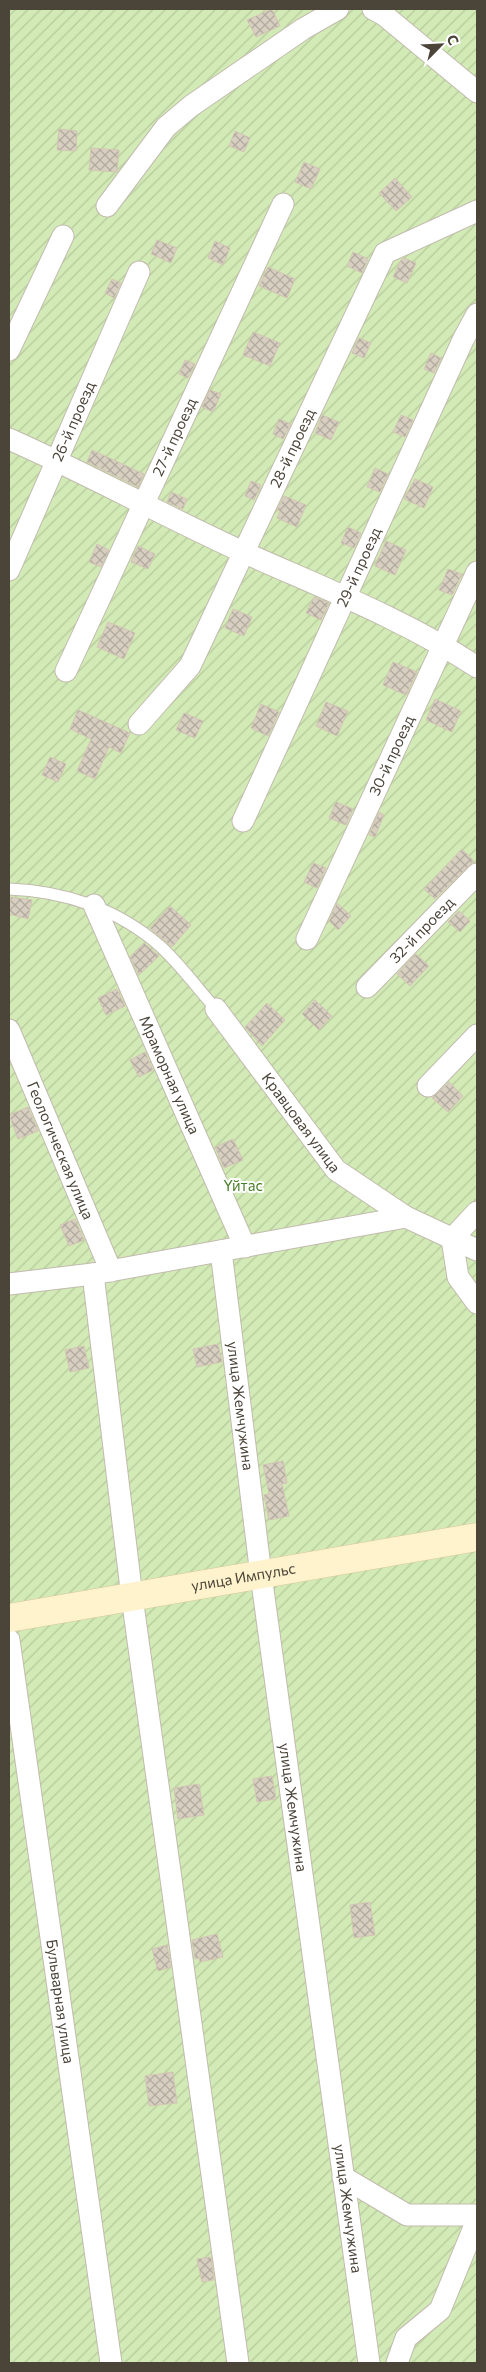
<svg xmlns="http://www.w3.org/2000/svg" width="486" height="2372" viewBox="0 0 486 2372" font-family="Commissioner,sans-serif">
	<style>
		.garden { fill: url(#garden-furrows) }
		.building { fill: url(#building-cross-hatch); stroke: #d3c7b4 }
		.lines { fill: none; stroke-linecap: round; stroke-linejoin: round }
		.lane-casing { stroke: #c2bbae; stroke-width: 13 }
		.street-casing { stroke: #c2bbae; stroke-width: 23 }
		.secondary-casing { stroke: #d6c79b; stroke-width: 29 }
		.lane { stroke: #fff; stroke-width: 11 }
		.street { stroke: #fff; stroke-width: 21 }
		.secondary { stroke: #fff3cd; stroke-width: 28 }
		.labels { text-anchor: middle; stroke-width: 4; stroke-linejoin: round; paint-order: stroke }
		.street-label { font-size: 15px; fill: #4b4439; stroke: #fff }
		.park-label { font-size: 15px; fill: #4a7f2a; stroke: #fff }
	</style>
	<defs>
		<pattern id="garden-furrows" width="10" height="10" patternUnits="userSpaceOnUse" patternTransform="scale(1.25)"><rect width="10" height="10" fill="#d2eab5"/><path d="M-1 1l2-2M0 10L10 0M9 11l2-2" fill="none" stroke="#b6ca9c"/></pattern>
		<pattern id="building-cross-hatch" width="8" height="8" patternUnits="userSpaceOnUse" patternTransform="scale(1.25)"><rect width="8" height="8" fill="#d8cfc1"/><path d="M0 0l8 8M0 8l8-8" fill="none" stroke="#b1aa9e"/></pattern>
	</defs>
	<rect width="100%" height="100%" fill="#f6f3ec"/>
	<rect class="garden" x="9" y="9" width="468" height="2354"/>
	<g class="building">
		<path d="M272,9L280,26L256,37L247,20Z"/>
		<path d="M59,129L77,131L76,151L57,150Z"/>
		<path d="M235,131L250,138L244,152L229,146Z"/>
		<path d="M91,148L119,150L117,172L89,170Z"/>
		<path d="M304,162L320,169L311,189L295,182Z"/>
		<path d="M395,178L412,197L396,211L379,193Z"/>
		<path d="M157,240L177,248L171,263L151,254Z"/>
		<path d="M215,241L230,248L223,265L208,258Z"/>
		<path d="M353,252L368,259L362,273L347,266Z"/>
		<path d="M404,258L416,263L407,283L393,277L401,260Z"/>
		<path d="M268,267L295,279L287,298L259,286Z"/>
		<path d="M112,279L121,283L114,298L105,293Z"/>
		<path d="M253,332L280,343L270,366L243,355Z"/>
		<path d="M359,338L371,343L364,358L352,353Z"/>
		<path d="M431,353L441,358L434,373L424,369Z"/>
		<path d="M185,360L195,364L188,378L179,374Z"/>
		<path d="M210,390L221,394L213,412L202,407Z"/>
		<path d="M322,415L339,422L331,440L315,433Z"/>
		<path d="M401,415L413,420L405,437L393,432Z"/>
		<path d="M279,419L291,424L283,439L273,434Z"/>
		<path d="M92,450L144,474L138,487L87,462Z"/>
		<path d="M375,468L388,474L380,492L367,487Z"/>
		<path d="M415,479L433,487L424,508L404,499Z"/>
		<path d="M251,481L261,485L254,500L245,496Z"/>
		<path d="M171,492L187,499L183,509L167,502Z"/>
		<path d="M284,496L306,505L297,527L277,518L280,511L277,510Z"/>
		<path d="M348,527L361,533L354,548L341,543Z"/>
		<path d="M386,541L406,550L395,575L375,566Z"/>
		<path d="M97,544L109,550L101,567L89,562Z"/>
		<path d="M138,546L155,554L148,569L131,562Z"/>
		<path d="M448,569L462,574L452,595L439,590Z"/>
		<path d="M314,597L329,603L321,620L306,613Z"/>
		<path d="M233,609L252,617L244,636L225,628Z"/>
		<path d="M108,622L135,633L124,659L97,647Z"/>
		<path d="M393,662L417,672L406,695L383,685Z"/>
		<path d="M435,699L461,711L452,732L426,720Z"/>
		<path d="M326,702L348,711L337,736L316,726Z"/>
		<path d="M261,704L279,712L268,736L251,728Z"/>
		<path d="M78,710L130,733L121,753L109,747L95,779L77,771L91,739L70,729Z"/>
		<path d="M184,713L203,721L195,738L176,730Z"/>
		<path d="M50,757L66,764L58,782L42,775Z"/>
		<path d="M336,802L353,809L346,825L329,818Z"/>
		<path d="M379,812L384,815L375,837L369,835Z"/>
		<path d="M462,849L474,861L435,899L424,889Z"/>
		<path d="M313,863L326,868L317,888L304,882Z"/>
		<path d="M11,897L32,900L28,919L9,914Z"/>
		<path d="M337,903L351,916L338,930L329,921Z"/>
		<path d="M170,906L191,925L172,947L150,928Z"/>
		<path d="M459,911L470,921L460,932L448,922Z"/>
		<path d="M144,943L159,956L139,975L130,957Z"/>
		<path d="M416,954L429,966L410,986L397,974Z"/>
		<path d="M117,989L125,1006L106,1015L98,998Z"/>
		<path d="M315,1000L332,1016L319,1030L302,1014Z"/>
		<path d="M267,1003L285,1020L262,1046L245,1027Z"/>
		<path d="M145,1052L153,1070L139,1077L130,1060Z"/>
		<path d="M449,1082L463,1096L448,1112L432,1098Z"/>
		<path d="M28,1107L38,1131L18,1139L9,1115Z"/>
		<path d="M233,1139L243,1160L224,1168L215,1147Z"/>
		<path d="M75,1219L84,1240L69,1246L60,1225Z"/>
		<path d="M218,1344L222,1362L197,1367L193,1349Z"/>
		<path d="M84,1346L89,1368L70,1372L65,1350Z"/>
		<path d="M283,1461L287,1483L282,1484L289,1516L269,1520L264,1495L269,1494L263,1465Z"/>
		<path d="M272,1776L276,1799L257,1802L253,1779Z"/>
		<path d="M199,1784L204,1815L178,1819L174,1788Z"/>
		<path d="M370,1902L375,1935L354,1938L350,1905Z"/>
		<path d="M217,1934L223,1957L200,1962L199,1958L195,1959L192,1940Z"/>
		<path d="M167,1945L171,1967L158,1971L152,1949Z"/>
		<path d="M173,2072L177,2103L149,2106L145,2076Z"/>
		<path d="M211,2257L214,2280L202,2282L197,2259Z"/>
	</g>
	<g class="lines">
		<g class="lane-casing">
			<path id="lane" d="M9,889C64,891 118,909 160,946C180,964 198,989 216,1009"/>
		</g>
		<g class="street-casing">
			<g id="street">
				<path d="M373,9L384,15L477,92"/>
				<path d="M107,206L166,127L191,106L236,75L303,29L338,9"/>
				<path d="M9,350L63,236"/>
				<path d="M9,439C88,474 164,516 243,552C323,588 404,619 477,667"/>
				<path id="s1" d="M9,570L139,272"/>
				<path id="s2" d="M66,671L283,204"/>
				<path id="s3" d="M139,724L190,666L385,253L477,211"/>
				<path id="s4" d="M243,821L463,340L477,314"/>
				<path id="s5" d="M94,905L245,1247"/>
				<path id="s6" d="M307,939L477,572"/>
				<path id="s7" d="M367,987L477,874"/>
				<path id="s8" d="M216,1009L336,1170L406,1217"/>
				<path id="s9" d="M9,1030L111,1271"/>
				<path d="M428,1086L477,1035"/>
				<path d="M477,1212L452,1239L458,1277L477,1303"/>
				<path id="s10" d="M221,1251L261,1575L369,2363"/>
				<path d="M93,1274L132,1597L238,2363"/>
				<path d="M9,1284L93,1274L406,1217L477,1250"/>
				<path id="s11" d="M9,1640L111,2363"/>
				<path d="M343,2177L407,2215H477"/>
				<path d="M397,2363L406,2338L440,2310L477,2220"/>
			</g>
		</g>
		<g class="secondary-casing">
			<g id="secondary">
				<path id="s12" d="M9,1618L477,1537"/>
			</g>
		</g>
		<use href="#lane" class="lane"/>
		<use href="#street" class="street"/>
		<use href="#secondary" class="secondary"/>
	</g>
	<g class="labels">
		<g class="street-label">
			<text dy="5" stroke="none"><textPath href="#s1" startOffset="162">26-й проезд</textPath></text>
			<text dy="5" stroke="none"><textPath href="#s2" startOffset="258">27-й проезд</textPath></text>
			<text dy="5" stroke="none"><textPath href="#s3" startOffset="318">28-й проезд</textPath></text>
			<text dy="5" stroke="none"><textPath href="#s4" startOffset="279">29-й проезд</textPath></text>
			<text dy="5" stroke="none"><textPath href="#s6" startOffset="202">30-й проезд</textPath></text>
			<text dy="5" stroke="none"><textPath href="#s7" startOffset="79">32-й проезд</textPath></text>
			<text dy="5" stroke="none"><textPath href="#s5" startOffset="186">Мраморная улица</textPath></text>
			<text dy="5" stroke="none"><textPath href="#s8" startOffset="142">Кравцовая улица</textPath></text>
			<text dy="5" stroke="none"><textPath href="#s9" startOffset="131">Геологическая улица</textPath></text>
			<text dy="5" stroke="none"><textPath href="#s10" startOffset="156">улица Жемчужина</textPath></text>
			<text dy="5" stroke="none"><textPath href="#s12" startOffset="238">улица Импульс</textPath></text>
			<text dy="5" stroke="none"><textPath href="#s10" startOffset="561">улица Жемчужина</textPath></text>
			<text dy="5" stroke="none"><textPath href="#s11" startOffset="365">Бульварная улица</textPath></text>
			<text dy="5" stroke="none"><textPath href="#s10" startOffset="966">улица Жемчужина</textPath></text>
		</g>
		<g class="park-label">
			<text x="243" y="1191">Үйтас</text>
		</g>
	</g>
	<rect width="486" height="2372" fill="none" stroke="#4b4439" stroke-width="20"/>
	<g transform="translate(441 45) rotate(66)" stroke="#ffffff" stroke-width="4" paint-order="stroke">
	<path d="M0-4L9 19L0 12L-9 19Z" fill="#4b4439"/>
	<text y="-8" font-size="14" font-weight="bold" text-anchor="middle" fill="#4b4439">С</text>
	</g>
</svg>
